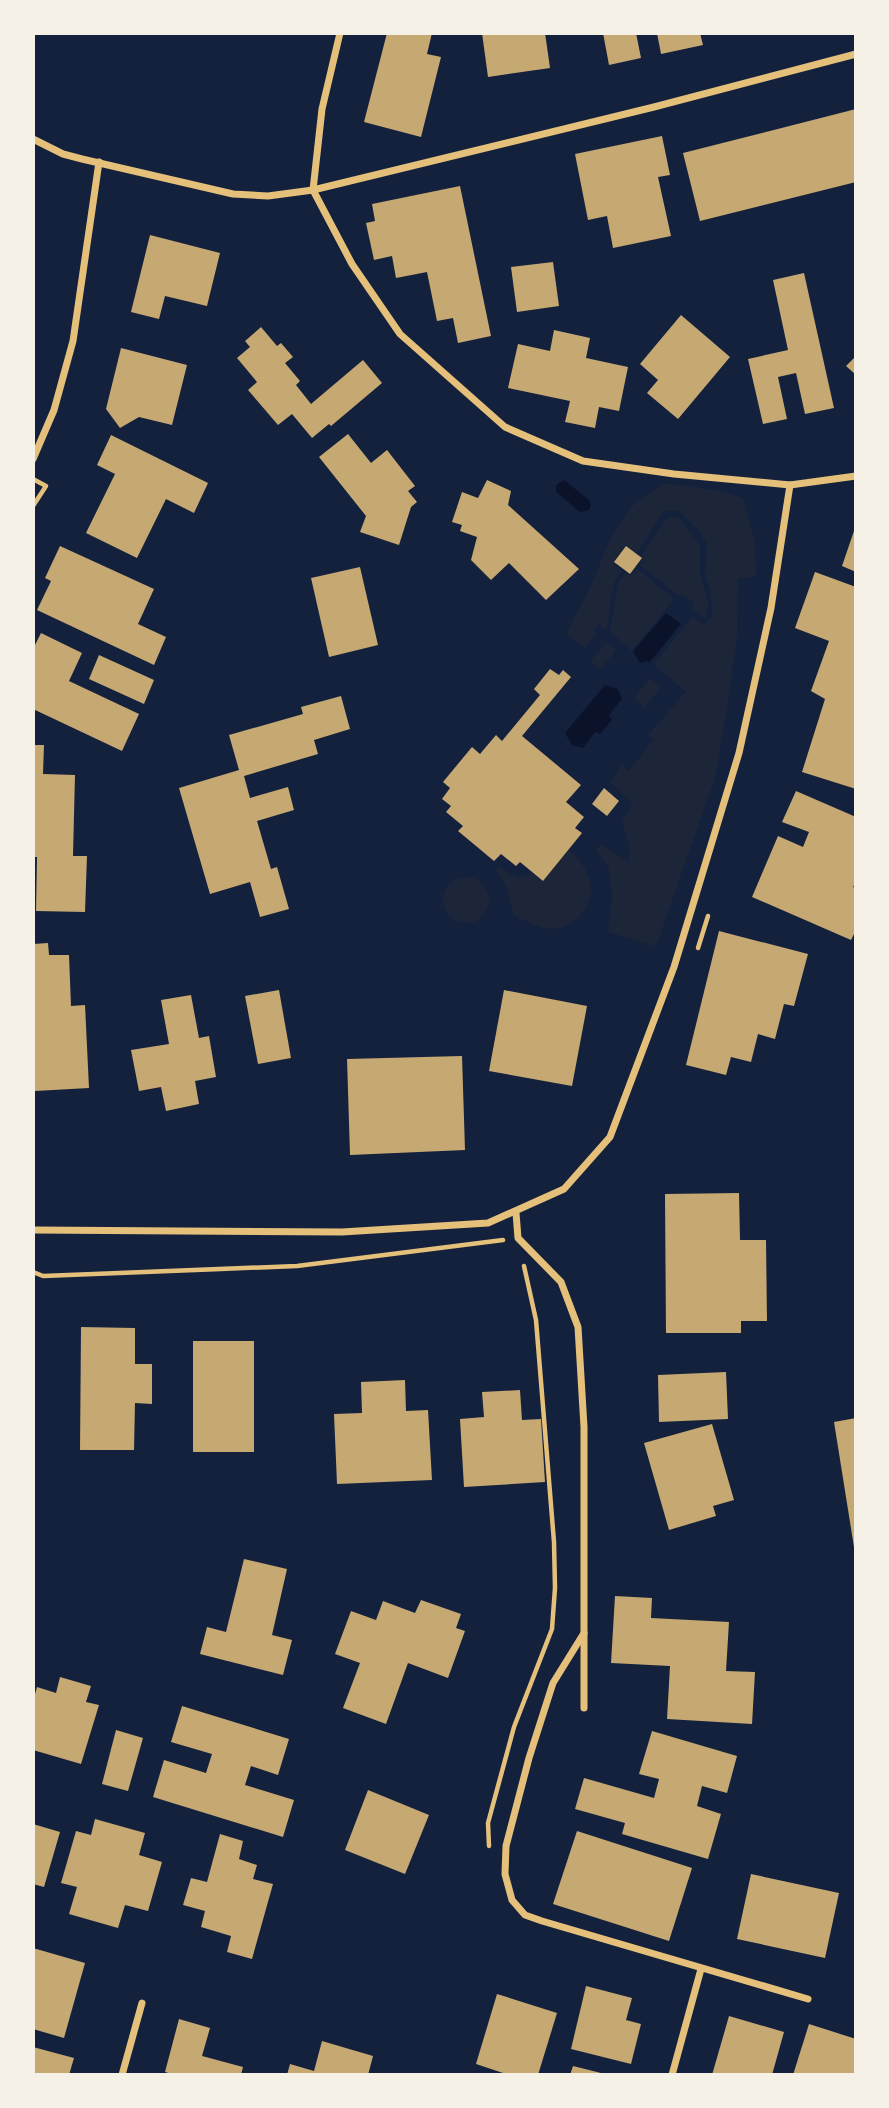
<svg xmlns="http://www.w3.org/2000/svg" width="889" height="2108" viewBox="0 0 889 2108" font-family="Jost,sans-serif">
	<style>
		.green { fill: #1d2539 }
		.water { fill: #0b132b }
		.building { fill: #c6a872 }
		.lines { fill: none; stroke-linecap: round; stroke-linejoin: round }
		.path { stroke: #e5c07b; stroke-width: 4.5 }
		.minor { stroke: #e5c07b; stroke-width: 7 }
	</style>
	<rect width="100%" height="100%" fill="#14213d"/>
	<g class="green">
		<path d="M664,483L719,491L743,498L755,542L756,576L738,579L737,634L728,704L715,778L656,946L608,932L612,897L609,869L596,850L601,844L628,862L630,849L622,821L633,804L610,782L622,765L629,771L653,740L648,735L686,692L654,664L692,617L704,624L712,617L711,591L705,576L707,544L695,526L679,511H664L637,553L625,545L613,563L622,571C606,589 613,609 606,630L599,624L594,630L597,633L585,648L566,633L591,586L609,541L631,507Z"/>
		<path d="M678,517L700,545V575L709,605L705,618L692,608L694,603L682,595L680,597L640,565L643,561L641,556L667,518Z"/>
		<path d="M638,569L674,599L632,651L610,632L618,583L626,573L629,576Z"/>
		<path d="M606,642L616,650L600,670L590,662Z"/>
		<path d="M650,678L661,687L645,707L634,698Z"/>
		<path d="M569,849C578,859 587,868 590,881C596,904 574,930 550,929C539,928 525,920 514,916L506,887L496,871L500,866C512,875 517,882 532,873L543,881Z"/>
		<circle cx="466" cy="900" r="23"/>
	</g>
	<g class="water">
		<path d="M564,480L589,500L591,505L589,510L580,512L556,492V485Z"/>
		<path d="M666,613L681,624L649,663L647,661L640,663L633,651Z"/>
		<path d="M605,685L618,689L622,699L609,715L612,720L600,734L595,732L583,748L572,745L565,733Z"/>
	</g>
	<g class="building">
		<path d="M387,33H432L427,54L441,57L421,137L364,122Z"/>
		<path d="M482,33H545L550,68L488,77Z"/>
		<path d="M603,33H636L641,58L609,65Z"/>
		<path d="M657,33H700L703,45L661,54Z"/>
		<path d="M856,109V182L700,221L683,153Z"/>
		<path d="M662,136L670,175L658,177L671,236L613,248L607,216L588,220L575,154Z"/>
		<path d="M460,186L491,336L458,343L453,318L437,321L427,272L396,278L392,256L374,260L366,223L375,221L372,204Z"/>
		<path d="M150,235L220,253L207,306L165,296L159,319L131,312Z"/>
		<path d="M553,262L559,306L517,312L511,267Z"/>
		<path d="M804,273L834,408L805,414L796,373L778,377L787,419L763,424L748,359L788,350L773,280Z"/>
		<path d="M681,315L730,357L678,419L647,393L658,380L640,364Z"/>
		<path d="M261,327L277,346L281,343L293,357L285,363L300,381L296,385L311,404L363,360L382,383L331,426L329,424L312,438L292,414L278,425L248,390L257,382L237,358L250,347L245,341Z"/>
		<path d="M554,330L590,338L586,358L628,367L619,411L599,407L595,428L565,422L570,401L508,388L518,344L550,351Z"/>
		<path d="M121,348L187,365L172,425L139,417L120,428L106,409Z"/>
		<path d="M856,356V375L846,366Z"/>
		<path d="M348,434L371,463L387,450L415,486L408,491L417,502L411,507L399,545L360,532L366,516L319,457Z"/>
		<path d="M111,435L208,483L194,513L166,499L137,558L86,533L115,474L97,465Z"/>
		<path d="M487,480L511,491L508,505L579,569L546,600L509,563L491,580L471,560L477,537L460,531L462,525L452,522L462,492L478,498Z"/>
		<path d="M855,528H856V572L842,566Z"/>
		<path d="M60,546L154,589L138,624L166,637L154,665L37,610L51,581L45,578Z"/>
		<path d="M626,546L642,558L630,574L614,562Z"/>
		<path d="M360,567L378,645L329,657L311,578Z"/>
		<path d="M815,572L856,587V789L802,772L825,699L811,691L829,641L795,628Z"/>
		<path d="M41,633L82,653L69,681L139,714L122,751L33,709V649Z"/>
		<path d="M99,655L154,680L144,704L89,679Z"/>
		<path d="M550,669L559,675L563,670L571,677L522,736L581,785L566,802L584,817L575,828L582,833L543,881L520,862L516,866L501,854L494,861L458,831L463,826L446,812L451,806L442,799L450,788L443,782L472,747L480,754L496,735L502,741L540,695L534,689Z"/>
		<path d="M341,696L350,729L314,740L318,754L244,776L250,798L288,787L294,810L257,821L271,869L277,867L289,909L260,917L250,882L210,894L179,788L239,770L229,735L303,714L301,707Z"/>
		<path d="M33,745H44L43,774L75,775L73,856H87L85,912L36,911L37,857H33Z"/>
		<path d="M604,788L619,801L607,816L592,804Z"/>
		<path d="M796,791L856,817V882L853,887L856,888V930L851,940L752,897L778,836L803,847L809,832L782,822Z"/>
		<path d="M719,931L808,954L794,1006L784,1004L775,1039L758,1034L751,1062L731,1057L726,1075L686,1065Z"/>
		<path d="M48,943L49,955H69L71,1006L85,1005L89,1088L35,1091L33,944Z"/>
		<path d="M279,990L291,1058L258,1064L245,996Z"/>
		<path d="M504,990L587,1006L572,1086L489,1071Z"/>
		<path d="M191,995L199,1038L209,1036L216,1077L195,1081L199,1104L166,1111L161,1087L139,1091L131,1050L169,1044L161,1000Z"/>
		<path d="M462,1056L465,1150L350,1155L347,1059Z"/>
		<path d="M739,1193L740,1240H766L767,1321H741V1333H666L665,1194Z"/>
		<path d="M81,1327L135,1328V1364H152V1404L135,1403L134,1450H80Z"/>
		<rect x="193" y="1341" width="61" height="111"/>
		<path d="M726,1372L728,1419L659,1422L658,1375Z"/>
		<path d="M405,1380L406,1411L428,1410L432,1480L337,1484L334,1414L362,1413L361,1382Z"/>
		<path d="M520,1390L522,1420L541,1419L545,1482L464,1487L460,1419L484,1417L482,1392Z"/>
		<path d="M856,1418V1547H854L834,1422Z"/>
		<path d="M712,1424L734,1500L713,1506L716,1516L669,1530L644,1443Z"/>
		<path d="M244,1559L287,1569L272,1635L292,1640L283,1675L200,1654L207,1627L226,1632Z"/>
		<path d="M615,1596L652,1598L651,1618L729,1622L726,1671L755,1672L752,1724L667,1719L670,1666L611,1663Z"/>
		<path d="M421,1600L461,1614L456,1628L465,1631L448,1678L408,1663L386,1724L343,1708L360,1663L335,1654L351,1611L376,1620L383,1601L415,1613Z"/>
		<path d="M60,1677L91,1686L86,1702L99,1705L81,1764L33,1750V1701L37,1687L56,1693Z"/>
		<path d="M182,1706L289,1739L278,1775L251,1766L245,1785L294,1800L283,1837L153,1797L164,1760L206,1773L212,1754L171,1742Z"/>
		<path d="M116,1730L143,1738L128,1791L102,1784Z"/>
		<path d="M652,1731L737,1756L727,1793L702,1786L697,1806L721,1814L708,1859L622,1834L625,1823L575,1809L584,1778L654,1798L659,1779L639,1774Z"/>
		<path d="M368,1790L429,1815L405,1874L345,1850Z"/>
		<path d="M95,1819L145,1833L139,1855L162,1862L148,1911L125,1905L118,1928L69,1914L77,1887L61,1883L76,1831L91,1835Z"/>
		<path d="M33,1824L60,1832L44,1887L33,1884Z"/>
		<path d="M577,1831L692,1868L669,1941L553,1904Z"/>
		<path d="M220,1834L243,1841L239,1859L257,1865L253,1879L273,1884L252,1959L227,1952L231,1936L201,1927L205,1911L183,1905L191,1878L207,1882Z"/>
		<path d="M751,1874L839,1893L825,1958L737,1939Z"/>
		<path d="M33,1948L85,1963L64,2038L33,2029Z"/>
		<path d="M586,1986L632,1998L626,2020L641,2024L631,2064L571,2049Z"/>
		<path d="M497,1994L557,2013L538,2075H509L476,2064Z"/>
		<path d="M729,2016L784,2032L772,2075H712Z"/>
		<path d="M179,2019L210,2028L202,2056L243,2067L241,2075H176L165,2072Z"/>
		<path d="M809,2024L856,2039V2075H793Z"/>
		<path d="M322,2041L373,2056L368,2075H287L290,2064L314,2071Z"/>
		<path d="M33,2047L74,2058L69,2075H33Z"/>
		<path d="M573,2066L605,2074V2075H570Z"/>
	</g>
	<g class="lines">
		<g class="path">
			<path d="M33,479L46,486L33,506"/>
			<path d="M698,948L708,916"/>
			<path d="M33,1272L43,1276L297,1266L503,1240"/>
			<path d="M489,1846L488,1823L514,1727L552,1629L555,1588L554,1542L536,1320L524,1266"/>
		</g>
		<g class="minor">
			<path d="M340,33L322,109L313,190L352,264L400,334L505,427L583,461L674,474L790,485L856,476"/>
			<path d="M33,139L63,154L82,159L233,194L268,196L313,190L654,107L856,54"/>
			<path d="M33,459L54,410L73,341L99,162"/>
			<path d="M516,1213L518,1238L561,1282L578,1327L584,1427V1708"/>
			<path d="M33,1230L342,1232L488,1223L564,1189L610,1137L674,967L739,753L771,608L790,485"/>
			<path d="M584,1633L553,1683L529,1758L506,1846L505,1874L512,1900L525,1915L542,1921L808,1999"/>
			<path d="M122,2075L142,2003"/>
			<path d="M672,2075L701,1969"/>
		</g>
	</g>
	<rect width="889" height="2108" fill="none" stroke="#f6f1e7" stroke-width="70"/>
</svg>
